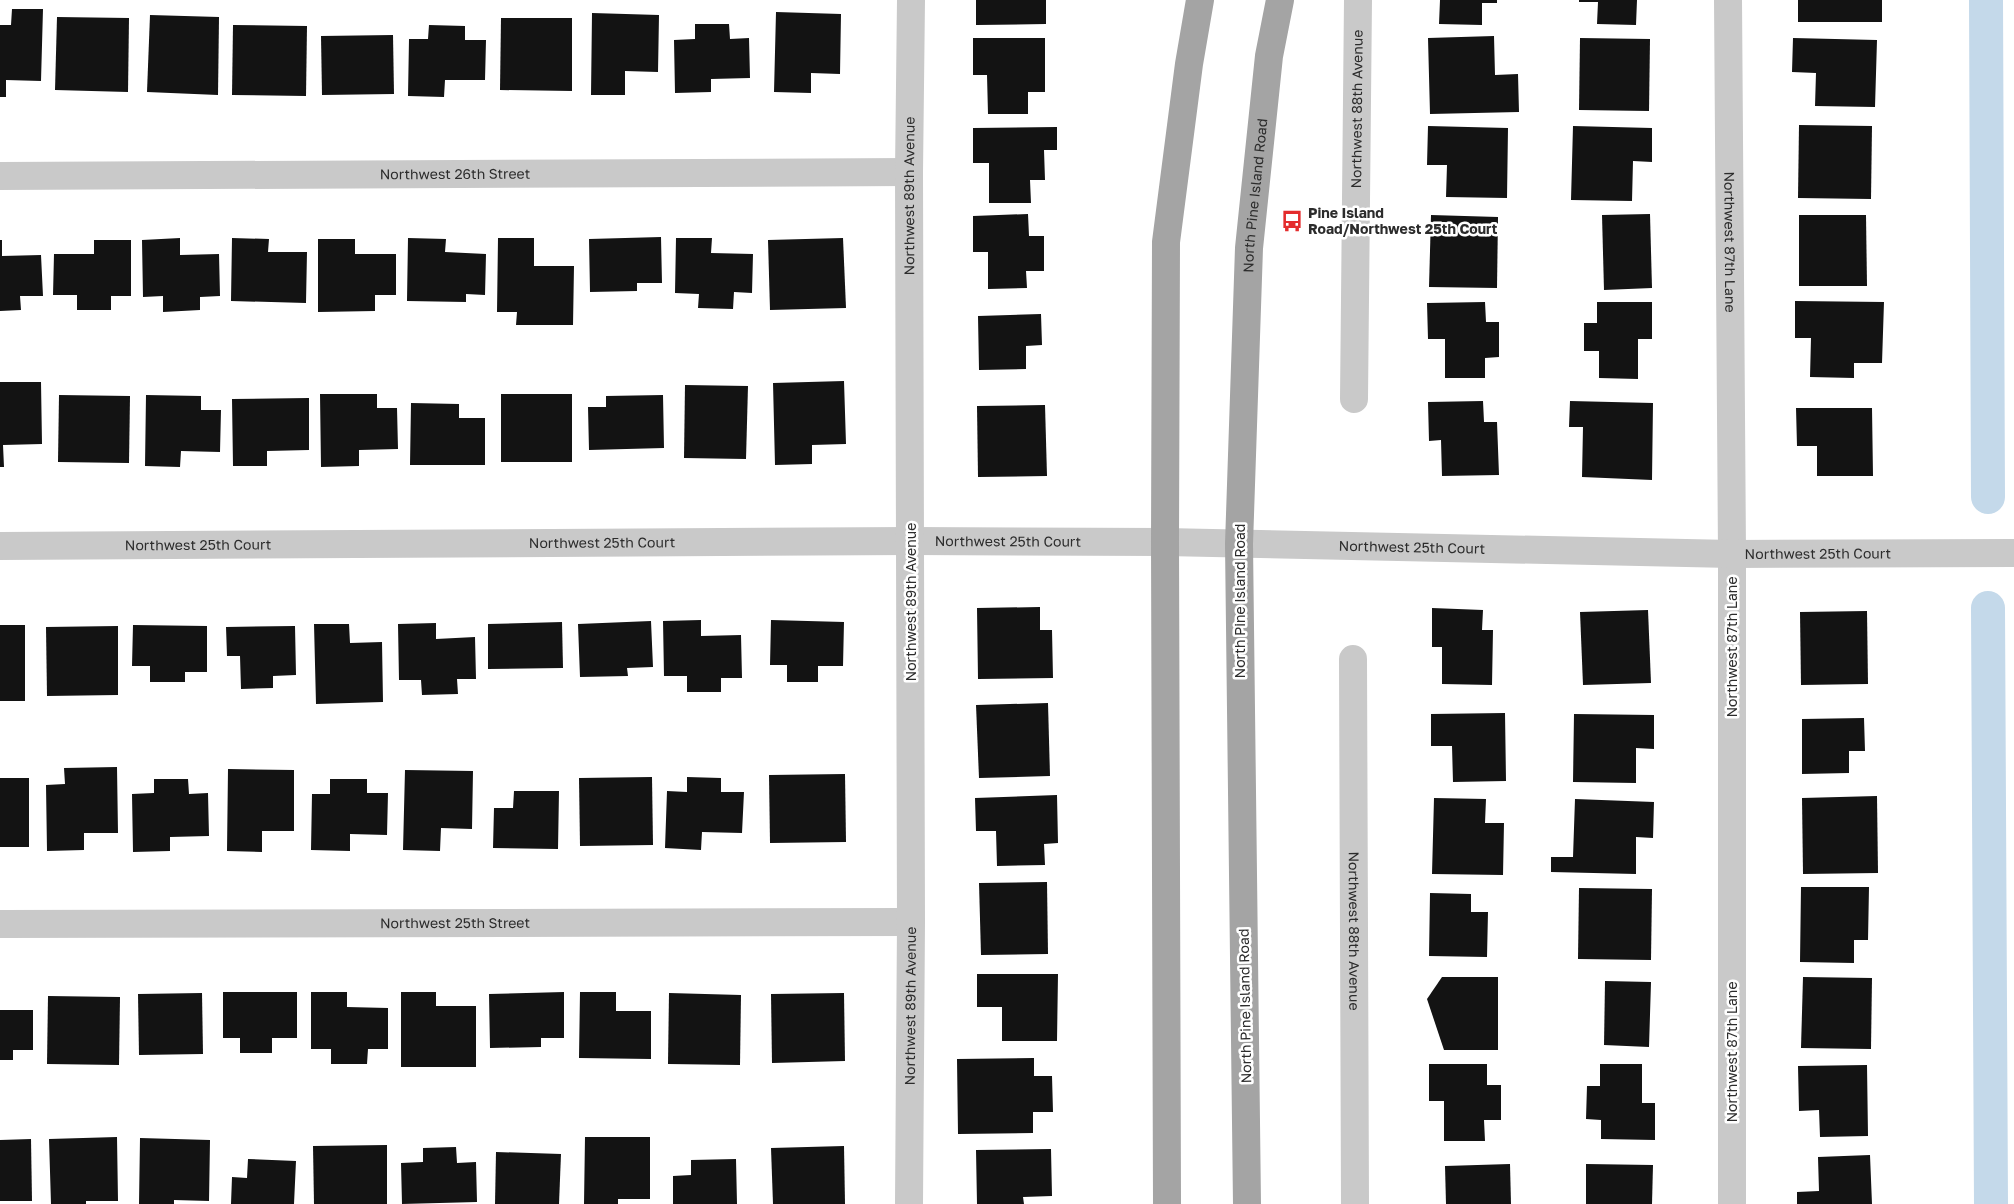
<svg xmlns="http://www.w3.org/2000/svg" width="2014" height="1204" viewBox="0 0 2014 1204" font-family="'Golos Text',sans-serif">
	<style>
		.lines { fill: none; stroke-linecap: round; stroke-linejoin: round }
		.canal { stroke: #c4d9ea; stroke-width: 34 }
		.building { fill: #131313 }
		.minor { stroke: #c9c9c9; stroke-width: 28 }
		.major { stroke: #a4a4a4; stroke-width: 28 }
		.labels { text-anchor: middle; stroke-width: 5; stroke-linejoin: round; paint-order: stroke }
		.street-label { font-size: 14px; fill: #2c2c2c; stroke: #fff }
		.poi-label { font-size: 14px; font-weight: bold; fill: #2c2c2c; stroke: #fff; text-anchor: start }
	</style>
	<rect width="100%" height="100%" fill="#fff"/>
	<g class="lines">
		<g class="canal">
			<path d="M1986,0L1988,497"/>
			<path d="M1988,608L1991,1204"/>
		</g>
	</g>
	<g class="building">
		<path d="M976,0H1046V24L976,25Z"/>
		<path d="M1440,0H1497V3H1482V25L1439,24Z"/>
		<path d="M1579,0H1637L1636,25L1597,24L1598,2H1579Z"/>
		<rect x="1798" y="0" width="84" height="22"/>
		<path d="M12,9H43L41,81L6,80V97H0V25H11Z"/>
		<path d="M776,12L841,14L840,74L811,73V93L774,92Z"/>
		<path d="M592,13L659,15L658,72L625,71V95H591Z"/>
		<path d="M150,15L219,17L218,95L147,92Z"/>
		<path d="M57,17L129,18L128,92L55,90Z"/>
		<path d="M501,18H572V91L500,90Z"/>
		<path d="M695,24H729L730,39L749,38L750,78L711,79V92L675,93L674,40L695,39Z"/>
		<path d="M233,25L307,26L306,96L232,95Z"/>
		<path d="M429,25L465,26V40H486L485,80H445L444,97L408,96L409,39H428Z"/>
		<path d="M393,35L394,94L322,95L321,36Z"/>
		<path d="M1494,36L1495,75L1518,74L1519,112L1430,114L1428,38Z"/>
		<path d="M973,38H1045V92H1028V114H988L987,75H973Z"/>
		<path d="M1580,38L1650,39L1649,111L1579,110Z"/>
		<path d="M1793,38L1877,40L1875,107L1815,106L1816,73L1792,72Z"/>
		<path d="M1799,125L1872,126L1871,199L1798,198Z"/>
		<path d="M1428,126L1508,128L1507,198L1446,197L1447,165H1427Z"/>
		<path d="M1573,126L1652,128V162L1633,161L1632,201L1571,200Z"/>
		<path d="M1057,127V150H1044L1045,180H1030L1031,203H989V163H973V128Z"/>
		<path d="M1028,214L1029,236H1044V271H1026L1027,288L988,289V252H973V216Z"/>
		<path d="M1650,214L1652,288L1604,290L1602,215Z"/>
		<path d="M1431,215L1498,217L1497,288L1429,287Z"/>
		<path d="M1799,215H1866L1867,286H1799Z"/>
		<path d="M661,237L662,283H637V291L590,292L589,239Z"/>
		<path d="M180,238V255L219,254L220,296L200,297V310L163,312V296L143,297L142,240Z"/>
		<path d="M232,238L269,239L268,252H307L306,303L231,301Z"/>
		<path d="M408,238L446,239L445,252L486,254L485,295L466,294V302L407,301Z"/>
		<path d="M498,238H534V266H574L573,325H516L517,312H497Z"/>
		<path d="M676,238H712L711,253L753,254L752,293L734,292L733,309L698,308L699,294L675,293Z"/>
		<path d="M843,238L846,308L770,310L768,240Z"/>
		<path d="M318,239H355V254H396V295H375V311L318,312Z"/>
		<path d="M0,240H2V256L41,255L43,296H20L21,310L0,311Z"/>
		<path d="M94,240H131V296H111V310H77V295H53L54,254H94Z"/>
		<path d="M1795,301L1884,302L1882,363H1854V378L1810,377L1811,338H1795Z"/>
		<path d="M1485,302L1486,322H1499V357L1485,358V378H1445V339H1428L1427,303Z"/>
		<path d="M1597,302H1652V339H1638V379L1599,378V351H1584V323H1597Z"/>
		<path d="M1041,314L1042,345L1026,346V369L979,370L978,316Z"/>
		<path d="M844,381L846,444L812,445V464L775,465L773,383Z"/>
		<path d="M0,382H41L42,444L3,445L4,467H0Z"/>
		<path d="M685,385L748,386L746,459L684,458Z"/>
		<path d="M320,394H377V408H397L398,449L359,450V466L321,467Z"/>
		<rect x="501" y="394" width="71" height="68"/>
		<path d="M59,395L130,396L129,463L58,462Z"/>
		<path d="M146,395L201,396V410H221L220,452L181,451L180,467L145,466Z"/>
		<path d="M663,395L664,448L589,450L588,407H606V396Z"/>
		<path d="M309,398V450L267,451V466H233L232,399Z"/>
		<path d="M1483,401L1484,422H1497L1499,475L1442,476L1441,440L1429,441L1428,402Z"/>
		<path d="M1570,401L1653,403L1652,480L1582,477L1583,427H1569Z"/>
		<path d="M411,403L459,404V418H485V465H410Z"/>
		<path d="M1045,405L1047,476L978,477L977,406Z"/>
		<path d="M1796,408H1872L1873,476H1817V446H1797Z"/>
		<path d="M1040,607V630H1052L1053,678L978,679L977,608Z"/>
		<path d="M1432,608L1483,610L1482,630H1493L1492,685L1442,684V647H1432Z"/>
		<path d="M1648,610L1651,683L1583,685L1580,612Z"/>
		<path d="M1867,611L1868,684L1801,685L1800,612Z"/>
		<path d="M701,620V636L741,635L742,678H721V692H687V676H664L663,621Z"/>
		<path d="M771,620L844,622L843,666H818V682H787V665H770Z"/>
		<path d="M651,621L653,667L627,668L628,676L580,677L578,624Z"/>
		<path d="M562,622L563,668L488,669V624Z"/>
		<path d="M436,623V639L475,637L476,679H457L458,694L422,695L421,680H399L398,624Z"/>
		<path d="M314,624H349L350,643L382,642L383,702L316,704Z"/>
		<rect x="0" y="625" width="25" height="76"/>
		<path d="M133,625L207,626V672H185V682H150V666H132Z"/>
		<path d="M118,626V695L47,696L46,627Z"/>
		<path d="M295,626L296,675L273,676V688L241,689L240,656H227L226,627Z"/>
		<path d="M1048,703L1050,776L979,778L976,705Z"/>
		<path d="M1505,713L1506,781L1453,782L1452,746H1431V714Z"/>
		<path d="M1574,714L1654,715V749L1636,748V783L1573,782Z"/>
		<path d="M1864,718L1865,751H1849V773L1802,774V719Z"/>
		<path d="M117,767L118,833H84V850L47,851L46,785L65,784L64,768Z"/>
		<path d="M228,769L294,770V831H262V852L227,851Z"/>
		<path d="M405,770L473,771L472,829L441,828L440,851L403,850Z"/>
		<path d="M845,774L846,842L770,843L769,775Z"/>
		<path d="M652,777L653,845L580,846L579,778Z"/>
		<path d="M687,777L721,778V792H744L742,833L702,832L701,850L665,848L667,791L687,792Z"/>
		<rect x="0" y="778" width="29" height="69"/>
		<path d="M154,779H188L189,794L208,793L209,836L170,837V851L133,852L132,794L154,793Z"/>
		<path d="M330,779H367V793H388L387,835L350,834V851L311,850L312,794H330Z"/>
		<path d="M514,791H559L558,849L493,848L494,808H513Z"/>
		<path d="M1057,795L1058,843L1044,844L1045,865L997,866L996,831H976L975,798Z"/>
		<path d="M1877,796L1878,873L1803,874L1802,798Z"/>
		<path d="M1434,798L1486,799L1485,823H1504L1503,875L1432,874Z"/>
		<path d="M1575,799L1654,802L1653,838L1636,837V874L1551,872V857H1573Z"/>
		<path d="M1047,882L1048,954L981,955L979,883Z"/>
		<path d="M1801,887H1869L1868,940H1854V963L1800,962Z"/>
		<path d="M1579,888L1652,889L1651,960L1578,959Z"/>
		<path d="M1430,893L1471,894V912H1488L1487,957L1429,956Z"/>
		<path d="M977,974H1058L1057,1041H1002V1007H977Z"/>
		<path d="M1442,977H1498V1050H1444L1427,999Z"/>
		<path d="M1803,977L1872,978L1871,1049L1801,1048Z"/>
		<path d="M1605,981L1651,982L1649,1047L1604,1045Z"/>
		<path d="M223,992H297V1038H272V1053H240V1038H223Z"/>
		<path d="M311,992H347V1007L388,1008V1049H368L367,1064H331V1049H311Z"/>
		<path d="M401,992H436V1006H476V1067H401Z"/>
		<path d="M564,992V1038H541V1047L490,1048L489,994Z"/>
		<path d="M580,992H616V1011H651V1059L579,1058Z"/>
		<path d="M202,993L203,1054L139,1055L138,994Z"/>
		<path d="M669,993L741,995L740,1065L668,1064Z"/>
		<path d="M844,993L845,1061L772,1063L771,994Z"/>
		<path d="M48,996L120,997L119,1065L47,1064Z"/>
		<path d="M0,1010H33V1050H13V1060H0Z"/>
		<path d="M1034,1058V1076H1052L1053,1112H1033V1133L958,1134L957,1059Z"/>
		<path d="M1429,1064H1487V1085H1501V1120H1484L1485,1141H1444V1101H1429Z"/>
		<path d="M1600,1064H1642V1103H1655V1140L1601,1139V1120L1586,1119L1587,1086H1600Z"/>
		<path d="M1867,1065L1868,1136L1820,1137L1819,1110L1799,1111L1798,1066Z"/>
		<path d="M117,1137L118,1201H86V1204H51L49,1139Z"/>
		<path d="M585,1137H650V1199H618V1204H584Z"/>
		<path d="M140,1138L210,1140L209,1201L174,1200V1204H139Z"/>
		<path d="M31,1139L32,1201H0V1140Z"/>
		<path d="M387,1145V1204H314L313,1146Z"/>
		<path d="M844,1146L845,1204H773L771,1148Z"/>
		<path d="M456,1147L457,1163L476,1162L477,1202L402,1204L401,1163L423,1162V1148Z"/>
		<path d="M1051,1149L1052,1196L1023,1197L1024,1204H977L976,1150Z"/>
		<path d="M496,1152L561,1154L559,1204H495Z"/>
		<path d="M1870,1155L1872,1204H1797V1192L1819,1191L1818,1157Z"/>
		<path d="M248,1159L296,1161L294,1204H231L232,1177L247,1178Z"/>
		<path d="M736,1159L737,1204H673V1176L691,1175V1160Z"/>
		<path d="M1510,1164L1511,1204H1446L1445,1166Z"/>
		<path d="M1586,1164L1653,1165L1652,1204H1586Z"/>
	</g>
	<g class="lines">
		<g class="minor">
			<path id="s1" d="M1728,0L1732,554V1204"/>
			<path id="s2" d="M0,176L909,172"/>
			<path id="s3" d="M1354,399L1358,0"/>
			<path id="s4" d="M0,546L911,541L1165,542L1732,554L2014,553"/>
			<path id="s5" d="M1353,659L1355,1204"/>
			<path id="s6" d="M0,924L911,922"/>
			<path id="s7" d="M909,1204L911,922L909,172L911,0"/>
		</g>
		<g class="major">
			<path d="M1167,1204L1165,542L1166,242L1189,64L1200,0"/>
			<path id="s8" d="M1247,1204L1239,544L1249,248L1269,56L1280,0"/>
		</g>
	</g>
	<defs>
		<g id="bus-bare" transform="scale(1.725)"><path d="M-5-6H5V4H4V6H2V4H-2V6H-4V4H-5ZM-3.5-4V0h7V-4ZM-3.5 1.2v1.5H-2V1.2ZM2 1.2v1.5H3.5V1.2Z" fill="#e42c2d" stroke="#fff" stroke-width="2.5" paint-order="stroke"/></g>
	</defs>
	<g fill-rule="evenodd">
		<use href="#bus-bare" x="1292" y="221"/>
	</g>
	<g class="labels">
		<g class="street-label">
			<text dy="5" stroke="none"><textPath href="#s3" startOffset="290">Northwest 88th Avenue</textPath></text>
			<text dy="5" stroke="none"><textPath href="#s2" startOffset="455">Northwest 26th Street</textPath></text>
			<text dy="5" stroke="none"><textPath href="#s8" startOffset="1009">North Pine Island Road</textPath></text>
			<text dy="5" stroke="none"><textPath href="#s7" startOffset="1008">Northwest 89th Avenue</textPath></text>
			<text dy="5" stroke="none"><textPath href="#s1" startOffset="242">Northwest 87th Lane</textPath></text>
			<text dy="5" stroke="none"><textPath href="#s4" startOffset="1008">Northwest 25th Court</textPath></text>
			<text dy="5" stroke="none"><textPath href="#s4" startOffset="602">Northwest 25th Court</textPath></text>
			<text dy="5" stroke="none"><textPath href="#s4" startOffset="198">Northwest 25th Court</textPath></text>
			<text dy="5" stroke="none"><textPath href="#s4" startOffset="1412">Northwest 25th Court</textPath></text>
			<text dy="5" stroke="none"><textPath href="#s4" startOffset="1818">Northwest 25th Court</textPath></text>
			<text transform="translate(1240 601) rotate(-90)" y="5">North Pine Island Road</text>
			<text transform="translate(911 602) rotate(-90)" y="5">Northwest 89th Avenue</text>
			<text transform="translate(1732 647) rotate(-90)" y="5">Northwest 87th Lane</text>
			<text dy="5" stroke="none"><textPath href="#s6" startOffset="455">Northwest 25th Street</textPath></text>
			<text dy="5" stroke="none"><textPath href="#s5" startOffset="272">Northwest 88th Avenue</textPath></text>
			<text transform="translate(1245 1006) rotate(-91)" y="5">North Pine Island Road</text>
			<text dy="5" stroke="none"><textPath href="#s7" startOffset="198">Northwest 89th Avenue</textPath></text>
			<text transform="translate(1732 1052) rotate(-90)" y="5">Northwest 87th Lane</text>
		</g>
		<g class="poi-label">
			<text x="1308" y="218">Pine Island<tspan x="1308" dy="16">Road/Northwest 25th Court</tspan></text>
		</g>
	</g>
</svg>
